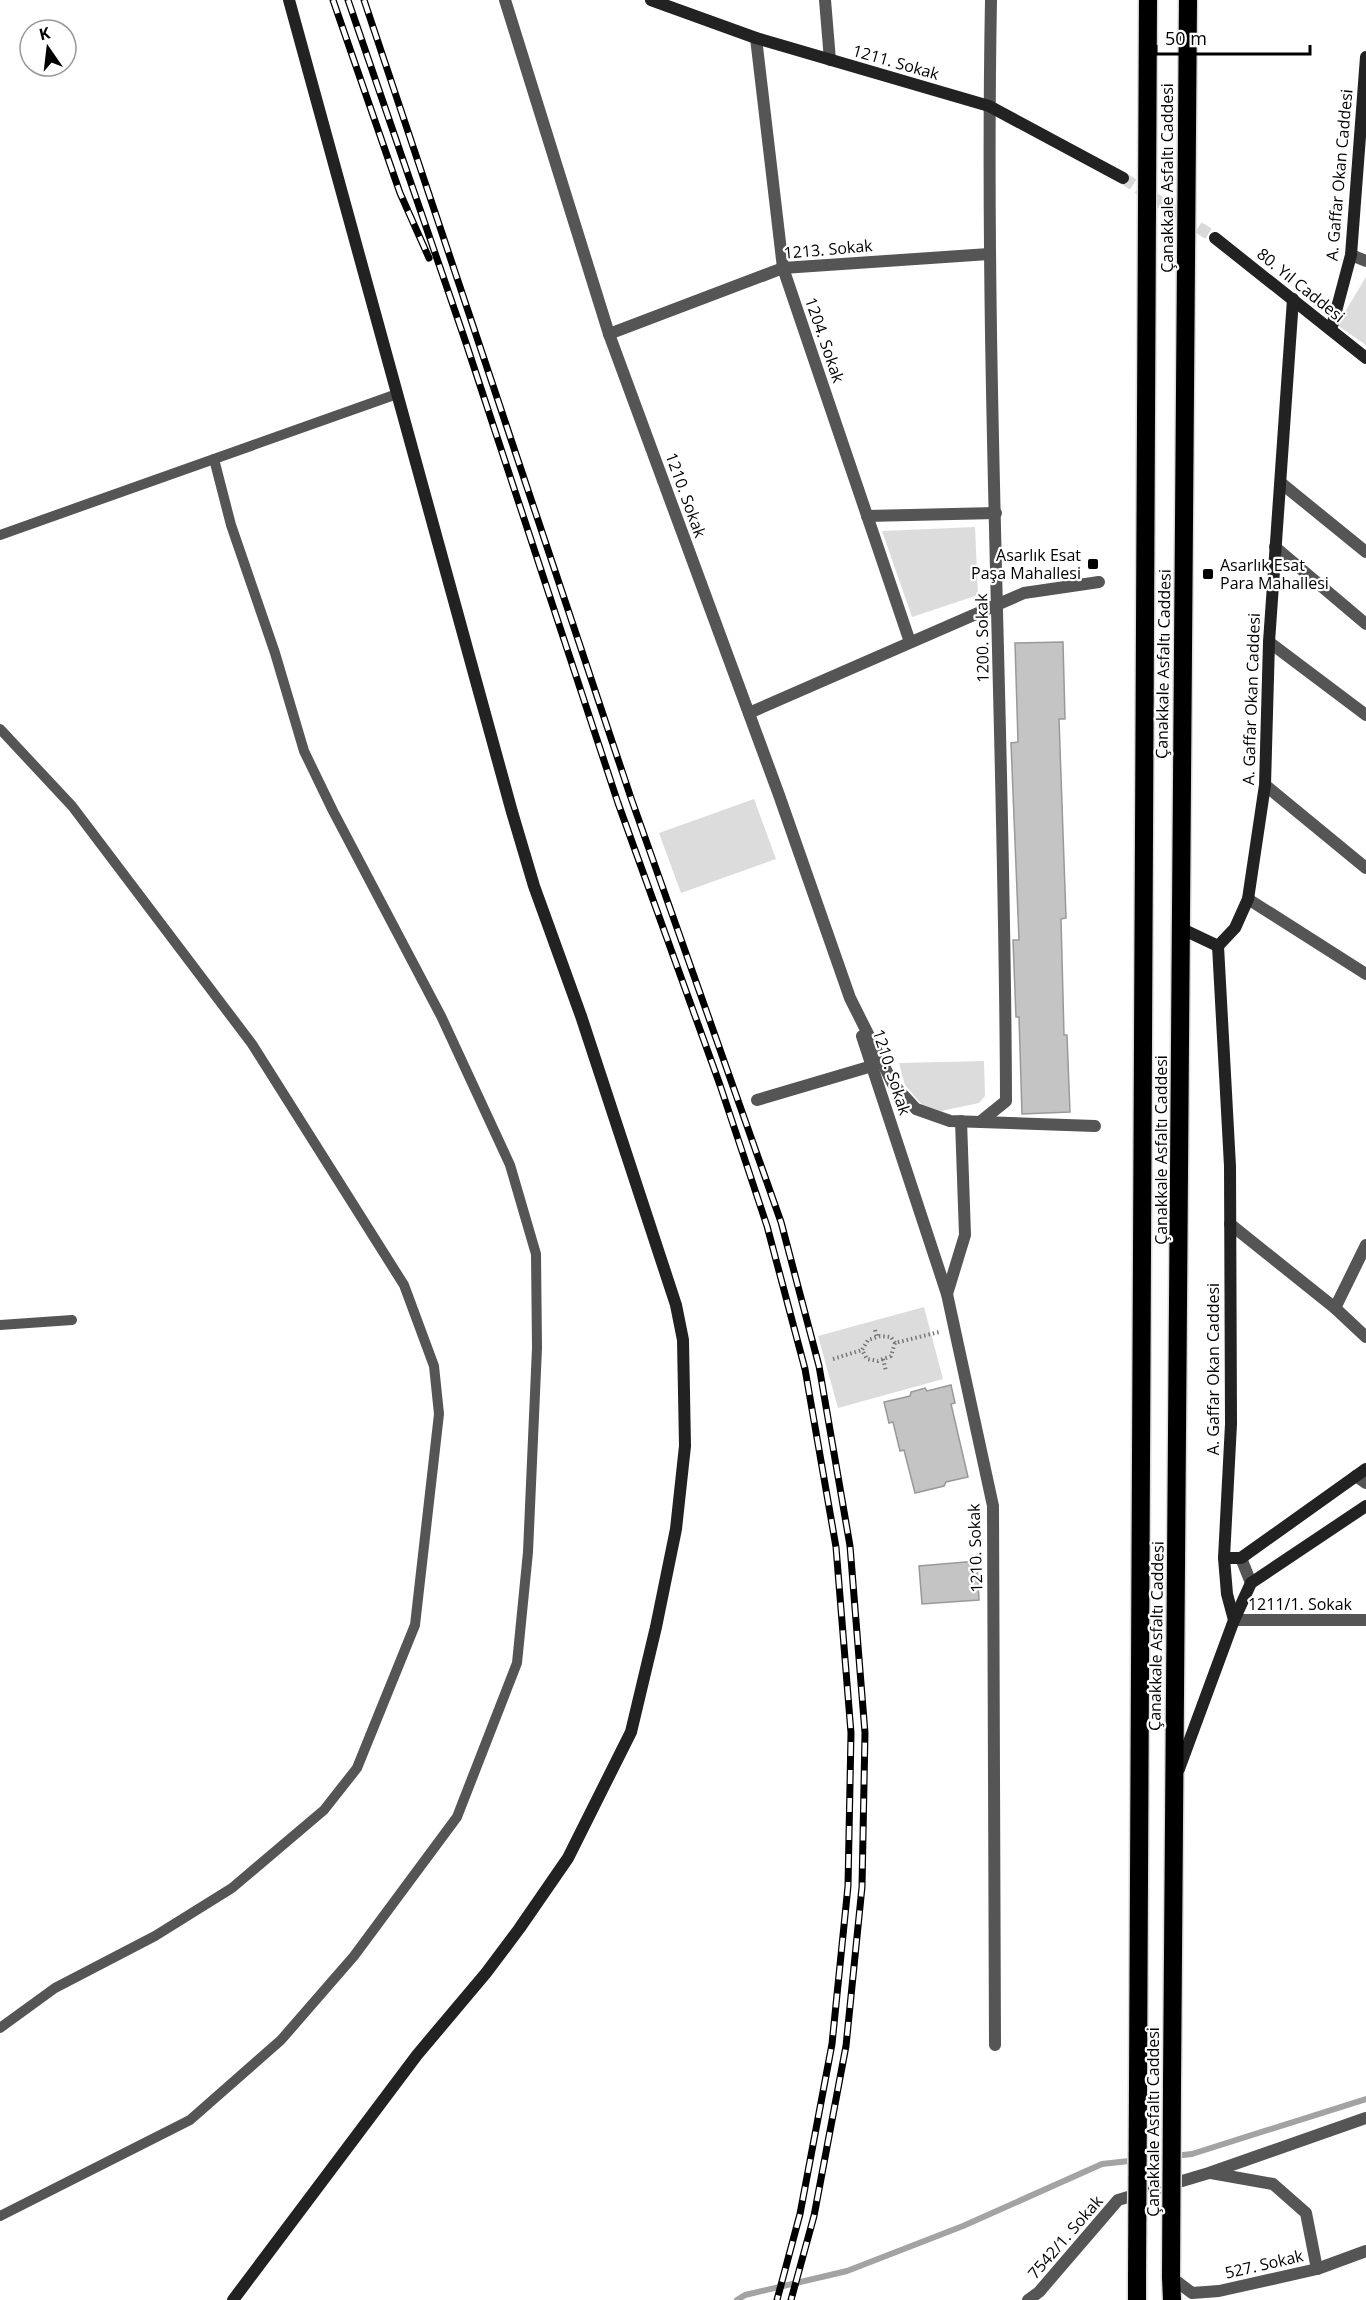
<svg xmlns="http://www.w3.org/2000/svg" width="1366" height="2300" viewBox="0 0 1366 2300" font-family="'Open Sans',sans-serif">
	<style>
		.green { fill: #dcdcdc }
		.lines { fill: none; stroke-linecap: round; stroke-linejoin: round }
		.stream { stroke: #a3a3a3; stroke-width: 6 }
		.building { fill: #c4c4c4; stroke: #999; stroke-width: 1.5 }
		.secondary-tunnel { stroke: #d9d9d9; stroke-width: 12; stroke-dasharray: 12 6; stroke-linecap: butt }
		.highway-casing { stroke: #dbdbdb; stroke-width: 21 }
		.path { stroke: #777; stroke-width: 4; stroke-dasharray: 1.5 3; stroke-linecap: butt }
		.lane { stroke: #555; stroke-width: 10 }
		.street { stroke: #555; stroke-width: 12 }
		.secondary { stroke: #222; stroke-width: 12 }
		.highway { stroke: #000; stroke-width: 18 }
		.rail-casing { stroke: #000; stroke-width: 7 }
		.rail { stroke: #fff; stroke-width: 4.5; stroke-dasharray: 14; stroke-linecap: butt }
		.highway-bridge-casing { stroke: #dbdbdb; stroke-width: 21; stroke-linecap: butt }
		.highway-bridge { stroke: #000; stroke-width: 18 }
		.poi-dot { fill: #000; stroke: #fff; stroke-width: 2 }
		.labels { text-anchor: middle; stroke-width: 4.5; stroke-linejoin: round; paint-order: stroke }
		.street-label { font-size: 16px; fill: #000; stroke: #fff }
		.poi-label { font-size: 16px; fill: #000; stroke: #fff; text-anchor: end }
	</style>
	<rect width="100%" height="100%" fill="#fff"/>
	<g class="green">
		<path d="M1366,277V345L1337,325Z"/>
		<path d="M975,527L978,595L912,617L882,531Z"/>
		<path d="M754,799L776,859L681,893L659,833Z"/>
		<path d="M984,1061L985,1096L979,1103L941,1111L922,1105L905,1085L899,1063Z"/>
		<path d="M924,1307L943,1379L838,1408L818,1336Z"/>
	</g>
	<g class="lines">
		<path class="stream" d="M737,2300L745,2295L847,2271L963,2226L1102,2164L1192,2154L1366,2099"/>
	</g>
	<g class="building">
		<path d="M1063,642L1065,719H1059L1066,918L1061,919L1064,1035H1067L1070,1112L1022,1114L1019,1017H1016L1013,940H1019L1011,743L1018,742L1015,643Z"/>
		<path d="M951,1385L955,1403L951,1404L968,1477L946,1482L944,1486L915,1493L904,1450L900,1451L893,1422L889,1423L884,1402L910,1396L911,1392L925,1388L927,1391Z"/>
		<path d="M977,1561L979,1600L922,1604L919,1566Z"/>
	</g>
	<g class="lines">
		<path class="secondary-tunnel" d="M1123,178L1215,238"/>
		<g class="highway-casing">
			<g id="highway">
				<path d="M1172,2084L1188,0"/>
				<path d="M1138,2086L1148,0"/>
				<path d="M1171,2277L1172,2300"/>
				<path d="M1137,2300V2277"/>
			</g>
		</g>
		<g class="path">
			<path d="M875,1330L877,1337"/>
			<path d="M895,1343L891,1356L878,1361L867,1359L862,1350L868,1340L880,1336L891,1337L895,1343L939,1332"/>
			<path d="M833,1359L862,1350"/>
			<path d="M883,1359L886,1371"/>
		</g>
		<g class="lane">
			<path d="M0,535L397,394"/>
			<path d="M0,729L72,806L252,1044L404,1285L434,1366L439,1414L415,1625L357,1768L324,1810L232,1888L155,1936L55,1988L0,2028"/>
			<path d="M0,1325L72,1320"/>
			<path d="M0,2216L190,2120L281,2040L354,1956L457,1817L517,1663L528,1552L537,1348L536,1254L510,1165L441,1016L333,811L304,751L275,653L231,525L214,459"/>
		</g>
		<g class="street">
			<path d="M505,0L609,334L779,795L850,998L893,1084L916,1109L950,1121L1095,1126"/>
			<path d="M825,0L830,60"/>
			<path d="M756,38L783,268L910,642"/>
			<path d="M1351,255L1366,261"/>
			<path d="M609,334L783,268L989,254"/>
			<path d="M1281,483L1366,552"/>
			<path d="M867,516L996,513"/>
			<path d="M1275,547L1366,624"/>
			<path d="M1269,642L1366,715"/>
			<path d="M749,713L1024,593L1099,582"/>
			<path d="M1265,785L1366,868"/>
			<path d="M1248,899L1366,974"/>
			<path d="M862,1036L947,1294L993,1506L995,2045"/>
			<path d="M757,1100L872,1066"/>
			<path d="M980,1122L1006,1101C1005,734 984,367 991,0"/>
			<path d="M1230,1224L1335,1308L1366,1337"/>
			<path d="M947,1294L965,1235L961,1121"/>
			<path d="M1335,1308L1366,1245"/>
			<path d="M1356,1476L1366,1483"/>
			<path d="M1241,1558L1251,1583"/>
			<path d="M1234,1620H1366"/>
			<path d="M1211,2173L1273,2184L1306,2213L1317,2269"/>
			<path d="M1171,2277L1192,2293L1219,2291L1317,2269L1366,2251"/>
			<path d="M1028,2300L1039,2292L1118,2200L1209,2173L1366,2118"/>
		</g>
		<g class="secondary">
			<path d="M651,0L756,38L989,106L1123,178"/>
			<path d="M1215,238L1366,358"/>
			<path d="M1331,330L1351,255L1366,57"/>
			<path d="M1180,928L1218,946L1235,928L1248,899L1265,785L1269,642L1293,299"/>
			<path d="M1218,946L1230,1166L1231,1424L1224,1558L1227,1594L1234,1620"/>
			<path d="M1224,1558H1241L1366,1469"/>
			<path d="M1179,1769L1234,1620L1251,1583L1366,1506"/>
			<path d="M233,2300L417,2055L486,1973L519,1929L568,1858L631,1732L656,1627L676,1529L685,1446L683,1340L676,1305L581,1016L534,886L512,812L289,0"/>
		</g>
		<use href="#highway" class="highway"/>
		<g class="rail-casing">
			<g id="rail">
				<path d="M333,0L400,193L429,258"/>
				<path d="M348,0L466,343L618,803L720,1085L767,1226L805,1369L836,1547L851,1733L848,1886L832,2044L800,2214L777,2300"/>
				<path d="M364,0L631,798L781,1222L819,1366L850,1546L865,1733L862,1887L846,2046L814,2216L791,2300"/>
			</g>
		</g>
		<use href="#rail" class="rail"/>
		<g class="highway-bridge-casing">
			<g id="highway-bridge">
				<path d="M1137,2277L1138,2086"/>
				<path d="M1171,2277L1172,2084"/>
			</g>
		</g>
		<use href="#highway-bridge" class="highway-bridge"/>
	</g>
	<g class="poi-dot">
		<rect x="1087" y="558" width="12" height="12" rx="3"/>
		<rect x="1202" y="568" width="12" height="12" rx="3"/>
	</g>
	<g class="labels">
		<g class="street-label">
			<text transform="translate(896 62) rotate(16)" y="6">1211. Sokak</text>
			<text transform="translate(1339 175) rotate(-85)" y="6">A. Gaffar Okan Caddesi</text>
			<text transform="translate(1167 178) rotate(-90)" y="6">Çanakkale Asfaltı Caddesi</text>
			<text transform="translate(828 249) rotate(-5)" y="6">1213. Sokak</text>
			<text transform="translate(1301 285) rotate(39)" y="6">80. Yıl Caddesi</text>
			<text transform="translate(825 340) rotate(71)" y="6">1204. Sokak</text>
			<text transform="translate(686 495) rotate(70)" y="6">1210. Sokak</text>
			<text transform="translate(982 638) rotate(-91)" y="6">1200. Sokak</text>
			<text transform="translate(1163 664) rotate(-89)" y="6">Çanakkale Asfaltı Caddesi</text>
			<text transform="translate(1251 699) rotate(-88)" y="6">A. Gaffar Okan Caddesi</text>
			<text transform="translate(892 1072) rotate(72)" y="6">1210. Sokak</text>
			<text transform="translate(1161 1150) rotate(-90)" y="6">Çanakkale Asfaltı Caddesi</text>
			<text transform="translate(1213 1369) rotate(-90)" y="6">A. Gaffar Okan Caddesi</text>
			<text transform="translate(975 1548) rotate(-92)" y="6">1210. Sokak</text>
			<text x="1300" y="1610">1211/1. Sokak</text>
			<text transform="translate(1156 1636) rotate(-89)" y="6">Çanakkale Asfaltı Caddesi</text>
			<text transform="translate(1153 2122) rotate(-90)" y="6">Çanakkale Asfaltı Caddesi</text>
			<text transform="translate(1065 2237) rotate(-49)" y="6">7542/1. Sokak</text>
			<text transform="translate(1264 2264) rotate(-13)" y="6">527. Sokak</text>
		</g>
		<g class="poi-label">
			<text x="1081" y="561">Asarlık Esat<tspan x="1081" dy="18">Paşa Mahallesi</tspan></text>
			<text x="1220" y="571" text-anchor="start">Asarlık Esat<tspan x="1220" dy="18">Para Mahallesi</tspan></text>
		</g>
	</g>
	<g transform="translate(48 48) rotate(346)"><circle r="28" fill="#ffffff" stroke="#999999" stroke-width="1.5"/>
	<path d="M0-4.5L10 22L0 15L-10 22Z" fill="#000000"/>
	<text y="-9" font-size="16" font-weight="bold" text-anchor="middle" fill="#000000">K</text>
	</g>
	<path d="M1156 45v9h154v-9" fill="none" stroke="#000000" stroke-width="3"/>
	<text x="1165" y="45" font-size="18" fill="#000000" stroke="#ffffff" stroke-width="4.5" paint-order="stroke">50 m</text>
</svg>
